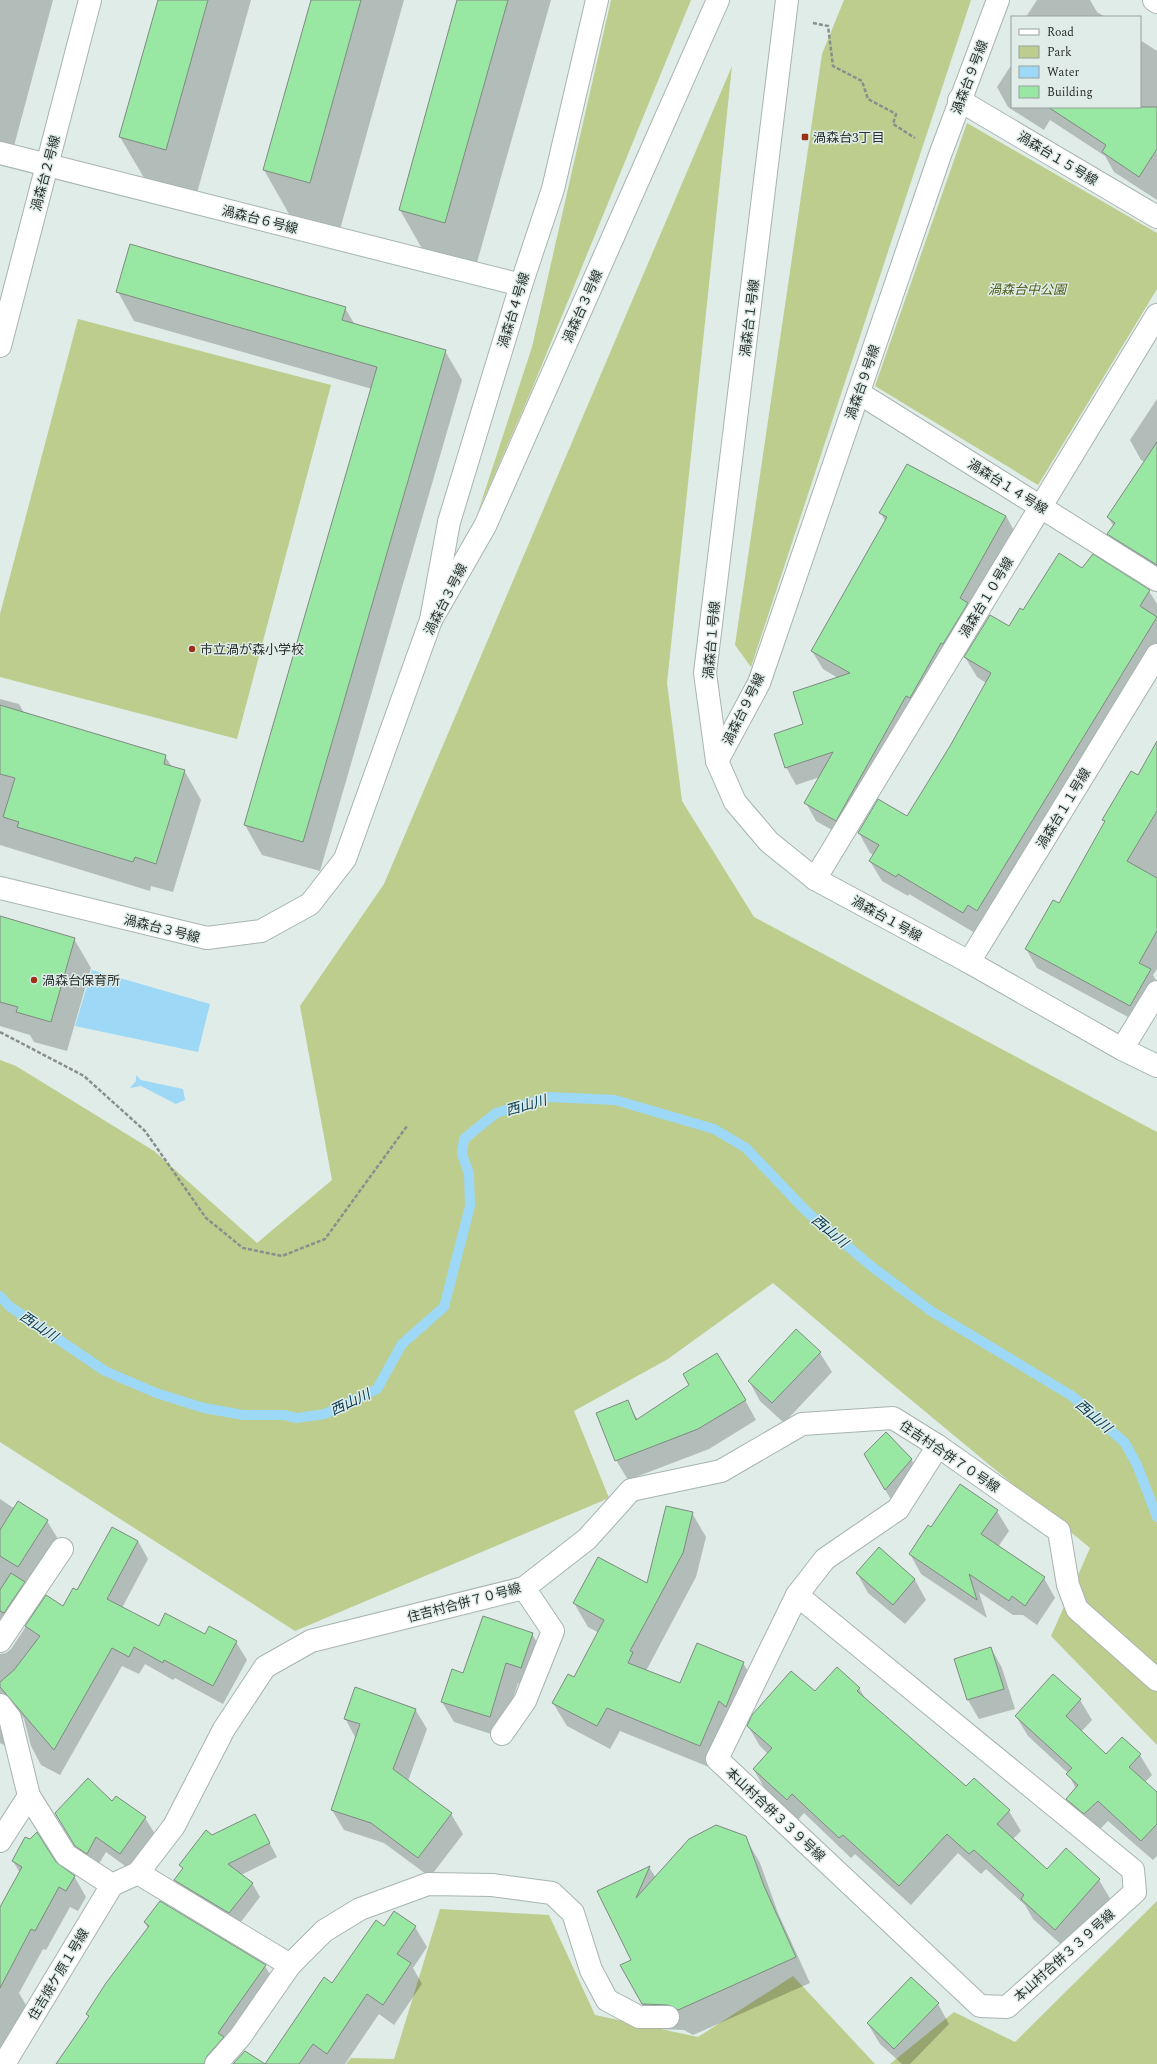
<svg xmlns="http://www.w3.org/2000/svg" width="1157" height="2064" viewBox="0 0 1157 2064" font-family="Spectral,'Noto Sans JP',serif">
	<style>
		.green { fill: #bdcd8d }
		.water { fill: #9dd8f7 }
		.shadow { fill: #0003 }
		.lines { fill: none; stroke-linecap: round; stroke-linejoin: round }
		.stream { stroke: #9dd8f7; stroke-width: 10 }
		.building { fill: #98e7a2; stroke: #818a82 }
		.minor-casing { stroke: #a7b4b0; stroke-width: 24 }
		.tertiary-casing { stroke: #a7b4b0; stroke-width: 24 }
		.path { stroke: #87908d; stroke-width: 2.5; stroke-dasharray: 4 2; stroke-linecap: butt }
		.minor { stroke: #fff; stroke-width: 22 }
		.tertiary { stroke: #fff; stroke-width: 22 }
		.poi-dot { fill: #993117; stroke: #dfece8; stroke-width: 1.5 }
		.labels { text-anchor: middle; stroke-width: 3; stroke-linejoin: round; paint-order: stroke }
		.street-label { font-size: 13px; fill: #2b302e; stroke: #dfece8 }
		.poi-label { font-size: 13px; fill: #2b302e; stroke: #dfece8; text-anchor: start }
		.park-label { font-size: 13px; font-style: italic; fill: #515e1a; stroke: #dfece8 }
		.water-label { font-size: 14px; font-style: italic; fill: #06384d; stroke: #dfece8 }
	</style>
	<rect width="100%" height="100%" fill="#dfece8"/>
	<g class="green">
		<path d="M611,0H691L532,389L478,512L532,347Z"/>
		<path d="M844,0H971L751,667L735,645L822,54Z"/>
		<path d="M732,66L667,683L682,801L754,917L1157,1132V1745L1051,1636L1090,1548L881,1375L773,1283L668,1359L574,1411L609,1498L295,1631L0,1442V1060L16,1066L154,1151L257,1243L332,1180L300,1006L384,884Z"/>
		<path d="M967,123L1157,233V289L1038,485L875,386Z"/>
		<path d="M78,319L331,385L237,739L0,677V614Z"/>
		<path d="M1157,1901V2064H890L954,2012L1015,2042Z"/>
		<path d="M440,1909L549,1915L595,2015L698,2037L793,1976L875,2064H346L351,2058L394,2059Z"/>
	</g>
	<g class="water">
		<path d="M92,970L210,1004L198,1052L75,1026Z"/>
		<path d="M136,1075L141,1080L183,1089L185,1100L176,1104L141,1086L130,1088L136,1081Z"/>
	</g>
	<g class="shadow">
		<path d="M0,0H53L14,146L0,142Z"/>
		<path d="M159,0H251L195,200L150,188L120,137Z"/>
		<path d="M312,0H404L339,233L293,221L264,170Z"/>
		<path d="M458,0H551L474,273L429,261L400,210Z"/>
		<path d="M1037,0H1090L1097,12L1105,17H1026Z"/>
		<path d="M1140,40L1157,51V200L1114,172L1105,156L1050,120L1044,130L1008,107L997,87L1012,64V107H1140Z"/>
		<path d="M118,292L345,308L355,325L445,351L462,380L320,871L262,855L245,825L372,389L134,321Z"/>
		<path d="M1157,399V577L1120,554L1109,534L1114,527L1108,517L1145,462L1141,460L1130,440Z"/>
		<path d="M881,513L1006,516L1016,534L846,838L816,821L806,803L820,777L796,785L786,767L804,725L838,678L823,669L812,651L885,521Z"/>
		<path d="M1093,556L1149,591L1157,604V655L975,933L909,894L908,896L882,881L870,861L874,855L870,853L859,833L907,817L951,746L986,683L977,677L965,657L1010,627L1023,611L1083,570Z"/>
		<path d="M0,699L19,704L24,713L165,756L172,767L184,770L201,800L173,892L151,886L150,891L0,845Z"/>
		<path d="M1157,743V969L1153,975L1157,982L1141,1024L1037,968L1026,949L1059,904L1105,823L1103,820L1139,776Z"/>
		<path d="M0,922L74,939L91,968L67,1051L34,1042L30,1035L0,1026Z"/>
		<path d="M820,1353L832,1372L784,1423L760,1401L749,1381Z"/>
		<path d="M745,1400L756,1420L709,1449L628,1480L616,1460L627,1402L638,1420Z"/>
		<path d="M911,1459L923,1479L897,1509L876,1475Z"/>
		<path d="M0,1499L15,1509L47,1521L58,1539L27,1587L0,1652Z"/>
		<path d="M997,1511L1009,1531L998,1547L1044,1578L1055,1598L1037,1625L1023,1615H1013L979,1592L987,1618L921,1574L910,1554Z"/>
		<path d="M692,1513L706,1537L696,1577L646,1671L680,1685L743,1663L757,1686L714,1769L620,1731L610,1749L567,1726L553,1703L574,1679L599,1633L588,1627L574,1603L648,1584Z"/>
		<path d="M138,1541L148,1559L122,1608L159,1627L236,1642L247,1660L223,1704L175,1678L173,1680L145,1664L139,1674L122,1666L60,1775L41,1765L31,1746L24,1719L21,1715L16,1711L0,1716V1654L6,1653L11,1649L46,1596L64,1607L77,1591Z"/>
		<path d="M879,1548L915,1580L926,1600L905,1624L868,1593L857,1573Z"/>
		<path d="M532,1634L544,1654L532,1688L518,1683L502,1734H491L454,1722L442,1702L464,1674Z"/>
		<path d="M991,1648L1002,1668L1015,1709L979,1719L968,1700Z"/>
		<path d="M1053,1676L1080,1700L1092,1720L1081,1732L1106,1755L1122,1738L1140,1755L1152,1775L1145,1782L1157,1794V1856L1153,1860L1108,1821L1096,1833L1078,1819L1067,1799L1076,1789L1068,1773L1028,1736L1016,1716Z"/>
		<path d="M859,1688L866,1700L966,1787L1009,1811L1021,1831L1012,1840L1047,1871L1066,1850L1099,1880L1111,1900L1066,1949L1033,1919L1025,1905L986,1869L981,1874L958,1853L911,1905L855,1854L851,1858L804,1813L798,1820L765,1789L754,1770L768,1754L760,1746L748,1726L815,1693Z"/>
		<path d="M415,1709L427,1729L408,1781L451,1814L463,1834L430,1877L384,1843L344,1830L332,1810L356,1739L345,1718Z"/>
		<path d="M0,1728L8,1743L10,1748L0,1743Z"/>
		<path d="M116,1797L145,1818L155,1834L129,1869L106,1852L96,1869L85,1862L65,1830L112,1803Z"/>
		<path d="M262,1829L277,1857L241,1875L252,1883L260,1897L237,1927L183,1894L175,1880L183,1869L180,1865L212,1836Z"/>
		<path d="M745,1837L760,1863L778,1913L810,1983L693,2035L684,2030L657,2029L642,2004L632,1960L598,1891L649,1867L656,1878Z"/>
		<path d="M31,1841L55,1863L74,1876L86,1897L78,1911L70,1907L46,1950L43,1949L19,1993L26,2005L0,2050V1908L20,1873L13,1861Z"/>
		<path d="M145,1923L265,1966L276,1984L218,2064H57L89,2017L87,2014L148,1928Z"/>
		<path d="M384,1927H415L427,1947L413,1968L422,1984L394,2025L379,2014L345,2064H266Z"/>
		<path d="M938,2004L949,2024L910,2064H902L880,2044L868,2024Z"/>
	</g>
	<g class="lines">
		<path class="stream" d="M0,1296L9,1306L105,1371L156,1393L204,1408L243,1415H283L297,1418L325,1414L377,1389L402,1344L444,1307L470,1206L469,1174L462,1154L464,1139L496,1113L549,1097L615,1100L714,1129L746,1148L806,1211L871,1266L931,1311L1072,1396L1125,1443L1137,1465L1157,1517"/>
	</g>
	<g class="building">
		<path d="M158,0H208L166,150L119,137Z"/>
		<path d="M311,0H361L310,183L263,170Z"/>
		<path d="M457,0H508L445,223L399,210Z"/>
		<path d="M1048,107H1157V149L1139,177L1102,152L1106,145Z"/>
		<path d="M130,244L346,307L342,320L446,350L303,842L244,825L377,367L116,292Z"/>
		<path d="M1157,442V565L1107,534L1115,523L1107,517Z"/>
		<path d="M907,464L1006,516L960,598L968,603L943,644L941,643L910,698L906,696L836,821L804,803L833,752L785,768L774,734L803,724L793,692L850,673L811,651L887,517L879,513Z"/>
		<path d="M1059,553L1082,568L1093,554L1150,590L1140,606L1157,617L977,911L968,905L963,913L898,874L896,877L869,861L879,845L858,833L878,799L907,816L950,746L991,673L964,657L990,615L1009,626L1020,608L1023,610Z"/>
		<path d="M0,705L166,755L164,764L185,770L156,864L135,857L133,862L17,827L19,822L3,817L15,778L0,774Z"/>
		<path d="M1157,741V811L1127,861L1157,878V931L1139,963L1151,969L1130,1006L1025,949L1053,900L1059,903L1105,821L1102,820L1131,771L1138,775Z"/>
		<path d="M0,916L75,938L51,1022L16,1012L18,1007L0,1002Z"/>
		<path d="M796,1329L821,1352L772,1403L748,1381Z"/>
		<path d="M717,1353L746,1400L698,1429L615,1461L596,1413L628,1400L636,1420L689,1385L683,1374Z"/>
		<path d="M886,1432L912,1459L885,1490L864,1454Z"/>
		<path d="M960,1484L998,1510L981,1534L1045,1577L1025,1606L1012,1596L1009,1601L969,1574L977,1600L909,1554L928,1525L931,1527Z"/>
		<path d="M18,1501L48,1520L18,1567L0,1556V1530Z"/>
		<path d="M666,1506L693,1512L683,1553L630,1651L633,1652L628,1663L680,1683L697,1643L744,1662L726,1707L719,1701L700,1746L607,1708L597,1726L552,1703L568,1674L574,1677L604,1620L573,1603L598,1557L647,1583Z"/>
		<path d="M112,1527L138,1541L107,1599L159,1626L165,1613L205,1634L209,1626L237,1641L213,1686L164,1660L163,1663L134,1647L129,1657L112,1648L54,1750L0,1687V1682L14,1670L40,1636L25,1626L46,1595L63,1606L73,1588L77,1590Z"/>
		<path d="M879,1547L915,1579L893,1605L856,1573Z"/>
		<path d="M11,1573L25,1582L4,1613L0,1611V1590Z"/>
		<path d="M483,1616L533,1633L521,1668L506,1663L490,1717L441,1702L452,1669L463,1673Z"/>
		<path d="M991,1647L1004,1689L967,1700L954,1659Z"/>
		<path d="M837,1667L860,1688L857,1691L966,1786L974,1778L1010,1810L997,1824L1047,1869L1066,1848L1100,1879L1055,1930L1021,1899L1024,1895L974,1850L969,1854L947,1834L899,1886L843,1835L839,1838L792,1794L787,1800L753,1769L772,1748L747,1726L752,1715L791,1671L815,1691Z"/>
		<path d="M1053,1674L1081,1699L1066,1716L1106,1754L1122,1737L1141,1754L1129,1767L1157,1792V1824L1141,1841L1098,1801L1084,1814L1066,1799L1078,1785L1066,1774L1072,1768L1015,1716Z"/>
		<path d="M355,1687L416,1709L393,1769L452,1813L418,1858L371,1823L331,1810L360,1724L344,1719Z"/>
		<path d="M88,1778L112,1801L116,1796L146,1817L120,1854L96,1837L87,1854L75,1846L55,1813Z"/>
		<path d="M255,1814L270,1843L228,1864L253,1883L229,1913L174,1880L183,1868L179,1865L206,1830L212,1835Z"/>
		<path d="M716,1825L746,1836L764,1886L796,1957L678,2010L668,2005L642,2004L620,1965L631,1960L597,1891L650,1866L636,1898L689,1839Z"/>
		<path d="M37,1832L56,1862L75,1876L66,1891L59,1887L35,1931L31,1929L0,1988V1907L22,1867L12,1861L25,1837L30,1839Z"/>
		<path d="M160,1901L266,1965L218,2033L224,2037L207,2056L204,2064H56L89,2016L86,2014L106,1983L149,1926L144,1922Z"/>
		<path d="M394,1911L416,1926L397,1954L411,1963L383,2005L367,1994L327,2054L313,2044L299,2064H233L245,2051L265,2064L324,1977L332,1983L376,1920L384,1926Z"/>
		<path d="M911,1977L939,2003L894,2049L867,2023Z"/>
	</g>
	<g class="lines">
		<g class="minor-casing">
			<g id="minor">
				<path d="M1154,0L1157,2"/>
				<path d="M959,100L1157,217"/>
				<path d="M0,153L521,285"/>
				<path d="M0,346L90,0"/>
				<path d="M859,393L1157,580"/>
				<path d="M717,761L759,683L940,155L998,0"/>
				<path d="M815,879L1157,315"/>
				<path d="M0,888L207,938L261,931L310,904L345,859L431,620L485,526L718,0"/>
				<path d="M969,962L1157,655"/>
				<path d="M1122,1049L1157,992"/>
				<path d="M797,1595L1133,1870L1135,1892L1007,2007L980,2006L717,1759Z"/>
				<path d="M797,1595L825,1559L898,1509L938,1446"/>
				<path d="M0,1641L62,1549"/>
				<path d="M0,1705L10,1718L29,1796L66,1855L112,1885L138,1873L174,1826L224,1729L265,1667L311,1641L524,1588L587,1539L631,1490L721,1471L802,1424L893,1418L938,1446L1059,1531L1068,1585L1077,1609L1157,1680"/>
				<path d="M502,1734L525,1701L553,1631L524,1588"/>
				<path d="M0,1841L29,1796"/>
				<path d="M138,1873L290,1965"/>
				<path d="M4,2064L112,1885"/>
				<path d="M216,2064L240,2037L290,1965L324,1931L360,1909L428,1884L492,1885L552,1893L573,1913L591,1970L607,2000L639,2017H668"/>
			</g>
		</g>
		<g class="tertiary-casing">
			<g id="tertiary">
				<path d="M787,0L705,673L717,761L735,802L769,842L815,879L969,962L1122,1049L1157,1066"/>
				<path d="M431,620L449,522L521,285L553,189L597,0"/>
			</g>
		</g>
		<g class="path">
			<path d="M813,23L828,26L833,66L862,81L868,99L896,114L893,124L915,138"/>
			<path d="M0,1032L84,1076L145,1131L206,1218L243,1248L282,1256L325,1239L407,1126"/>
		</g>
		<use href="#minor" class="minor"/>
		<use href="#tertiary" class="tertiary"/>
	</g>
	<g class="poi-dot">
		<rect x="801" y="133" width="8" height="8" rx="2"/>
		<circle cx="192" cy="649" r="4"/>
		<circle cx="34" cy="980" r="4"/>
	</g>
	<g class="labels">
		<g class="street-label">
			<text transform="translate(969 77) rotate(-69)" y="5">渦森台９号線</text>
			<text transform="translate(1058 158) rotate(31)" y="5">渦森台１５号線</text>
			<text transform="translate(45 173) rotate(-75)" y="5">渦森台２号線</text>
			<text transform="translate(260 219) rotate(14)" y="5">渦森台６号線</text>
			<text transform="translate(582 306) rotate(-66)" y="5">渦森台３号線</text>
			<text transform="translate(513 310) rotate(-73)" y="5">渦森台４号線</text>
			<text transform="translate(749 318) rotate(-83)" y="5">渦森台１号線</text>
			<text transform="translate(862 382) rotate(-71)" y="5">渦森台９号線</text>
			<text transform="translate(1008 486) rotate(32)" y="5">渦森台１４号線</text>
			<text transform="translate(986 597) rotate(-59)" y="5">渦森台１０号線</text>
			<text transform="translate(445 599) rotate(-63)" y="5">渦森台３号線</text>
			<text transform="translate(711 640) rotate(-85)" y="5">渦森台１号線</text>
			<text transform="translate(743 709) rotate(-64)" y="5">渦森台９号線</text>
			<text transform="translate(1063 808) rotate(-59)" y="5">渦森台１１号線</text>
			<text transform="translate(887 918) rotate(29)" y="5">渦森台１号線</text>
			<text transform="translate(162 928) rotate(14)" y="5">渦森台３号線</text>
			<text transform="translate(950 1456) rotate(34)" y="5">住吉村合併７０号線</text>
			<text transform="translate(464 1602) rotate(-15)" y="5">住吉村合併７０号線</text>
			<text transform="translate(776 1814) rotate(43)" y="5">本山村合併３３９号線</text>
			<text transform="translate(1064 1955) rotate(-42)" y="5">本山村合併３３９号線</text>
			<text transform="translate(58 1974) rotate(-59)" y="5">住吉焼ケ原１号線</text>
		</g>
		<g class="poi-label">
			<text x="813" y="142">渦森台3丁目</text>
			<text x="200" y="654">市立渦が森小学校</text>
			<text x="42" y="985">渦森台保育所</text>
		</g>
		<g class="park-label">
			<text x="1027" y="294">渦森台中公園</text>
		</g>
		<g class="water-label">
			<text transform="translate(526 1105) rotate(-16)" y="5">西山川</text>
			<text transform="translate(830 1231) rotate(40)" y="5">西山川</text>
			<text transform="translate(39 1326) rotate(34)" y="5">西山川</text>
			<text transform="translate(350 1402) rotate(-25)" y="5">西山川</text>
			<text transform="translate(1094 1416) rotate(41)" y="5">西山川</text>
		</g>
	</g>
	<rect x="1011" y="16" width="130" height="92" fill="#dfece8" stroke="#97a19e"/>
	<rect x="1019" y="29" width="20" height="6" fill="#ffffff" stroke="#97a19e"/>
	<text x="1047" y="36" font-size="12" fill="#2b302e">Road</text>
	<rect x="1019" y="46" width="20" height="12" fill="#bdcd8d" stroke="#97a19e"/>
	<text x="1047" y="56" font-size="12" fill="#2b302e">Park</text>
	<rect x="1019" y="66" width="20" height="12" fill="#9dd8f7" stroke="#97a19e"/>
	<text x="1047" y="76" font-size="12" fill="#2b302e">Water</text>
	<rect x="1019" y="86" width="20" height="12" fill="#98e7a2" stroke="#97a19e"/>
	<text x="1047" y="96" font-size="12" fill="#2b302e">Building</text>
</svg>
